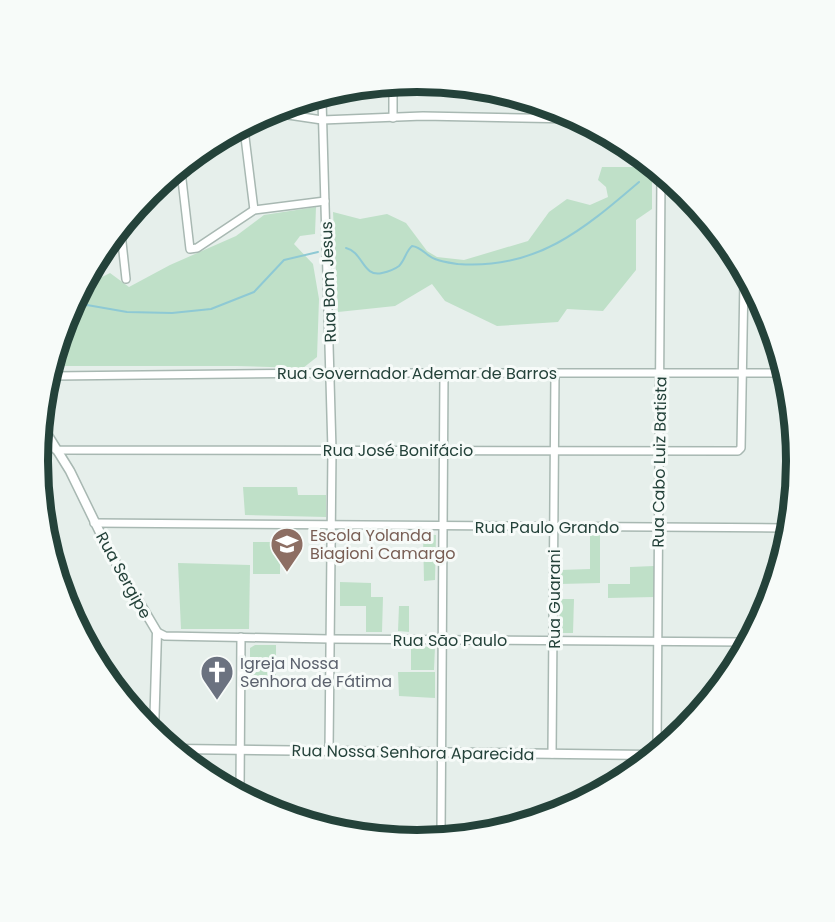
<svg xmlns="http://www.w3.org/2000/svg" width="835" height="922" viewBox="0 0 835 922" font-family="Poppins,sans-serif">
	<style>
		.green { fill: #bfe0c8 }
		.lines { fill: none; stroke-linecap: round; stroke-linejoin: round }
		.stream { stroke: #8ec9d4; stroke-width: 2 }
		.minor-casing { stroke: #a8b8b2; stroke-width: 10 }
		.tertiary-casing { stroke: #a8b8b2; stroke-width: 11 }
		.minor { stroke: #fff; stroke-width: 7 }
		.tertiary { stroke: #fff; stroke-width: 8 }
		.labels { text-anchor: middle; stroke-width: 6; stroke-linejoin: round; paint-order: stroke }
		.street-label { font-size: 16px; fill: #24423a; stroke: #f7fbf9 }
		.education-label { font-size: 16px; fill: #785e54; stroke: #f7fbf9; text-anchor: start }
		.worship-label { font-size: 16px; fill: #5b616d; stroke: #f7fbf9; text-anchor: start }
		.rim { fill: none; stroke: #24423a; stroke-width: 8 }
	</style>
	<rect width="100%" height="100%" fill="#e6efeb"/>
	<g class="green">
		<path d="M602,167H648L652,170V209L636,220V270L603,311L567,309L558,322L497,326L445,301L432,284L395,306L338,312L333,212L360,219L387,214L406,223L427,251L437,257L464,260L528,241L549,212L567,199L590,205L608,197L606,187L598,180Z"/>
		<path d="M316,207L315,234L300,236L294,244L313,264L319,299L317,357L303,368L237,366H56L67,315L89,281L92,282L110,273L129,287L170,265L236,236L264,215Z"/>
		<path d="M243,487H297L298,495H326V517L245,515Z"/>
		<path d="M590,532H600V583L560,584V570L590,569Z"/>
		<path d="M423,534L436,535L435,580L424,581Z"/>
		<rect x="253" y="542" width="27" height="32"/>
		<path d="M178,563L250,565L249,629H181Z"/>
		<path d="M654,566L655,597L608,598V584H630V567Z"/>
		<path d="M340,582L371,583V597H383L382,632H366V606H340Z"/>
		<path d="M560,599H574L573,633H559Z"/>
		<path d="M399,606H409V632L398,631Z"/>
		<path d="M255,645H276V676H250V648Z"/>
		<path d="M411,646L435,647L434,670H411Z"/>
		<path d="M398,672H435V698L399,696Z"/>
	</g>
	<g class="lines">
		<g class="stream">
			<path d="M346,248C363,252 363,278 382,273C387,272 395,269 399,266C405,260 406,251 412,246C422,247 426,256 435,259C442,262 451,263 458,264C536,270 583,230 639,182"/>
			<path d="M73,306L87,305L127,312L172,313L211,309L254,292L284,260L318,252"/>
		</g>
		<g class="minor-casing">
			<g id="minor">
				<path d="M322,100L332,450L329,751"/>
				<path d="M268,112L322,120L423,116L576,119"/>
				<path d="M393,118V86"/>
				<path d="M244,129L254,210"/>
				<path d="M181,171L190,249L197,248L254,210L325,201"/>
				<path d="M121,233L126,279"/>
				<path d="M54,376L331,373H780"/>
				<path d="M42,439L56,450L738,451L741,448L744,279"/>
				<path d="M94,523L784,528"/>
				<path d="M157,632L165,636L330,639L745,642"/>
				<path d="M657,749L661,175"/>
				<path d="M552,754L555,373"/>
				<path d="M240,791L241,637"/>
				<path d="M441,836L444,373"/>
			</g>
		</g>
		<g class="tertiary-casing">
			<g id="tertiary">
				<path d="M44,429L70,471L109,551L157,632L154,733"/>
				<path d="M178,749L649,755"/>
			</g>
		</g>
		<use href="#minor" class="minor"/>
		<use href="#tertiary" class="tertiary"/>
	</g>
	<defs>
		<g id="school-pin" transform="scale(1.725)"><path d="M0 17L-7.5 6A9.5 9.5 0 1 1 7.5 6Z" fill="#8d6e63" stroke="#f7fbf9"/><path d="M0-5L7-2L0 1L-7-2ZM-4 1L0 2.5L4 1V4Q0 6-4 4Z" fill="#fff"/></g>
		<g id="church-pin" transform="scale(1.725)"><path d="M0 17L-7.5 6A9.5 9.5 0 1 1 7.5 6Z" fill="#6b7280" stroke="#f7fbf9"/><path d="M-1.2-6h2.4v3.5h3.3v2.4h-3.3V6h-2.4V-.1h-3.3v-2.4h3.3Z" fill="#fff"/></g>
	</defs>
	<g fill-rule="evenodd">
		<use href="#school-pin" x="287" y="544"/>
		<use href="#church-pin" x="217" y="672"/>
	</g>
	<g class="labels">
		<g class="street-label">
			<text transform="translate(328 282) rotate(-92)" y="6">Rua Bom Jesus</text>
			<text x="417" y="379">Rua Governador Ademar de Barros</text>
			<text x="398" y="456">Rua José Bonifácio</text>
			<text transform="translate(659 462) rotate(-89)" y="6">Rua Cabo Luiz Batista</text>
			<text x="547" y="533">Rua Paulo Grando</text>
			<text transform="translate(124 575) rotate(61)" y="6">Rua Sergipe</text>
			<text transform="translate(554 599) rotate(-90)" y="6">Rua Guarani</text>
			<text x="450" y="646">Rua São Paulo</text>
			<text transform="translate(413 752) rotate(1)" y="6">Rua Nossa Senhora Aparecida</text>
		</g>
		<g class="education-label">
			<text x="310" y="541">Escola Yolanda<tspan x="310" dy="18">Biagioni Camargo</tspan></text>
		</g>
		<g class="worship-label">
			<text x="240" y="669">Igreja Nossa<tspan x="240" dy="18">Senhora de Fátima</tspan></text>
		</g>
	</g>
	<path d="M0 0H835V922H0ZM48 461a369 369 0 1 1 738 0a369 369 0 1 1-738 0Z" fill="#f7fbf9" fill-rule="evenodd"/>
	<path class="rim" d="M48 461a369 369 0 1 1 738 0a369 369 0 1 1-738 0Z"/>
</svg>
